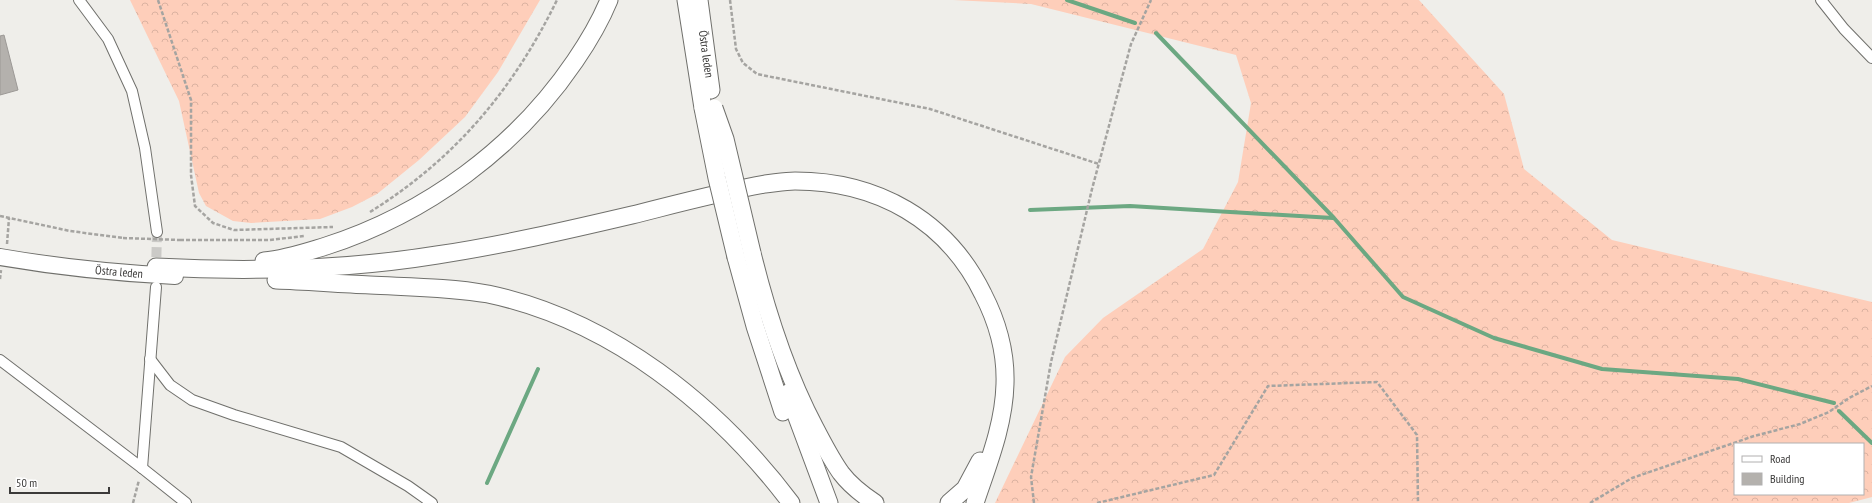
<svg xmlns="http://www.w3.org/2000/svg" width="1872" height="503" viewBox="0 0 1872 503" font-family="'PT Sans Narrow',sans-serif">
	<style>
		.forest { fill: url(#forest-crowns); fill-rule: evenodd }
		.lines { fill: none; stroke-linecap: round; stroke-linejoin: round }
		.stream { stroke: #6ca882; stroke-width: 4 }
		.building { fill: #b4b1ad; stroke: #9c9996 }
		.minor-tunnel { stroke: #cbcac7; stroke-width: 10; stroke-dasharray: 10 5; stroke-linecap: butt }
		.minor-casing { stroke: #70706c; stroke-width: 12 }
		.primary-casing { stroke: #70706c; stroke-width: 18 }
		.trunk-casing { stroke: #70706c; stroke-width: 19 }
		.path { stroke: #a5a4a1; stroke-width: 2.5; stroke-dasharray: 4 2; stroke-linecap: butt }
		.minor { stroke: #fff; stroke-width: 10 }
		.primary { stroke: #fff; stroke-width: 16 }
		.trunk { stroke: #fff; stroke-width: 17 }
		.trunk-bridge-casing { stroke: #70706c; stroke-width: 19; stroke-linecap: butt }
		.path-bridge { stroke: #a5a4a1; stroke-width: 2.5; stroke-dasharray: 4 2; stroke-linecap: butt }
		.trunk-bridge { stroke: #fff; stroke-width: 17 }
		.labels { text-anchor: middle; stroke-width: 3; stroke-linejoin: round; paint-order: stroke }
		.street-label { font-size: 12px; fill: #3b3a39; stroke: #fff }
	</style>
	<defs>
		<pattern id="forest-crowns" width="20" height="18" patternUnits="userSpaceOnUse"><rect width="20" height="18" fill="#feceba"/><path d="M2 6a3 3 0 1 1 6 0M12 15a3 3 0 1 1 6 0" fill="none" stroke="#dbb2a1"/></pattern>
	</defs>
	<rect width="100%" height="100%" fill="#efeeea"/>
	<g class="forest">
		<path d="M130,0H540L498,72L465,117L419,160L377,194L352,207L320,219L251,223L233,221L206,206L199,193L179,101Z"/>
		<path d="M953,0H1419L1504,94L1524,169L1612,240L1872,302V497L1849,503H995L1065,357L1103,318L1203,249L1238,182L1251,103L1236,55L1031,4ZM1735,444H1863V494H1735Z"/>
	</g>
	<g class="lines">
		<g class="stream">
			<path d="M1067,0L1135,23"/>
			<path d="M1156,33L1334,218L1403,297L1494,338L1602,369L1738,379L1834,403"/>
			<path d="M1030,210L1130,206L1333,218"/>
			<path d="M1839,411L1872,443"/>
			<path d="M487,483L538,369"/>
		</g>
	</g>
	<path class="building" d="M4,35L18,90L0,95V36Z"/>
	<g class="lines">
		<path class="minor-tunnel" d="M156,272L157,232"/>
		<g class="minor-casing">
			<g id="minor">
				<path d="M79,0L108,39L132,91L145,148L157,232"/>
				<path d="M1821,0L1844,29L1872,58"/>
				<path d="M150,359L170,385L192,400L234,415L341,447L408,486L432,503"/>
				<path d="M0,360L142,468L186,503"/>
				<path d="M142,468L156,287"/>
			</g>
		</g>
		<g class="primary-casing">
			<path id="primary" d="M0,257C58,267 116,273 175,276"/>
		</g>
		<g class="trunk-casing">
			<g id="trunk">
				<path d="M686,0L703,108"/>
				<path d="M699,0L711,90"/>
				<path d="M752,253C767,314 786,373 815,428C823,443 831,459 841,473C850,485 863,495 875,503"/>
				<path d="M736,257L755,326L783,412"/>
				<path d="M264,261C286,259 306,252 326,246C426,214 516,148 575,61C588,42 600,22 609,0"/>
				<path d="M156,267C250,272 344,270 437,255C503,245 568,230 632,215C676,204 720,192 765,184C775,183 785,181 795,181C877,181 947,220 983,294C997,321 1006,353 1005,384C1004,425 988,464 975,503"/>
				<path d="M276,280C308,281 339,284 370,285C409,287 449,287 488,294C611,320 717,405 791,503"/>
				<path d="M788,393L829,503"/>
				<path d="M949,503L965,489L980,461"/>
			</g>
		</g>
		<g class="path">
			<path d="M158,0L191,100V175L195,206L213,223L234,230L333,227"/>
			<path d="M730,0L736,49L743,63L757,74L930,109L1099,164"/>
			<path d="M370,212C455,159 513,90 557,0"/>
			<path d="M0,216L70,231L123,238"/>
			<path d="M180,240H270L304,236"/>
			<path d="M7,244L9,218"/>
			<path d="M0,279L1,270"/>
			<path d="M133,503L139,480"/>
			<path d="M1034,503L1031,477L1051,362L1092,189L1131,44L1151,0"/>
			<path d="M1097,503L1214,475L1268,386L1377,382L1417,435L1418,503"/>
			<path d="M1590,503L1632,478L1754,436L1800,424L1829,412L1849,398L1872,386"/>
		</g>
		<use href="#minor" class="minor"/>
		<use href="#primary" class="primary"/>
		<use href="#trunk" class="trunk"/>
		<g class="trunk-bridge-casing">
			<g id="trunk-bridge">
				<path d="M703,108L717,178L736,257"/>
				<path d="M714,108L725,139L752,253"/>
			</g>
		</g>
		<path class="path-bridge" d="M123,238L180,240"/>
		<use href="#trunk-bridge" class="trunk-bridge"/>
	</g>
	<g class="labels">
		<g class="street-label">
			<text transform="translate(706 54) rotate(82)" y="4">Östra leden</text>
			<text transform="translate(119 272) rotate(5)" y="4">Östra leden</text>
		</g>
	</g>
	<rect x="1734" y="443" width="130" height="52" fill="#ffffff" stroke="#b1b0b0"/>
	<rect x="1742" y="456" width="20" height="6" fill="#ffffff" stroke="#b1b0b0"/>
	<text x="1770" y="463" font-size="12" fill="#3b3a39">Road</text>
	<rect x="1742" y="473" width="20" height="12" fill="#b4b1ad" stroke="#b1b0b0"/>
	<text x="1770" y="483" font-size="12" fill="#3b3a39">Building</text>
	<path d="M10 487v6h99v-6" fill="none" stroke="#3b3a39" stroke-width="2"/>
	<text x="16" y="487" font-size="12" fill="#3b3a39" stroke="#ffffff" stroke-width="3" paint-order="stroke">50 m</text>
</svg>
